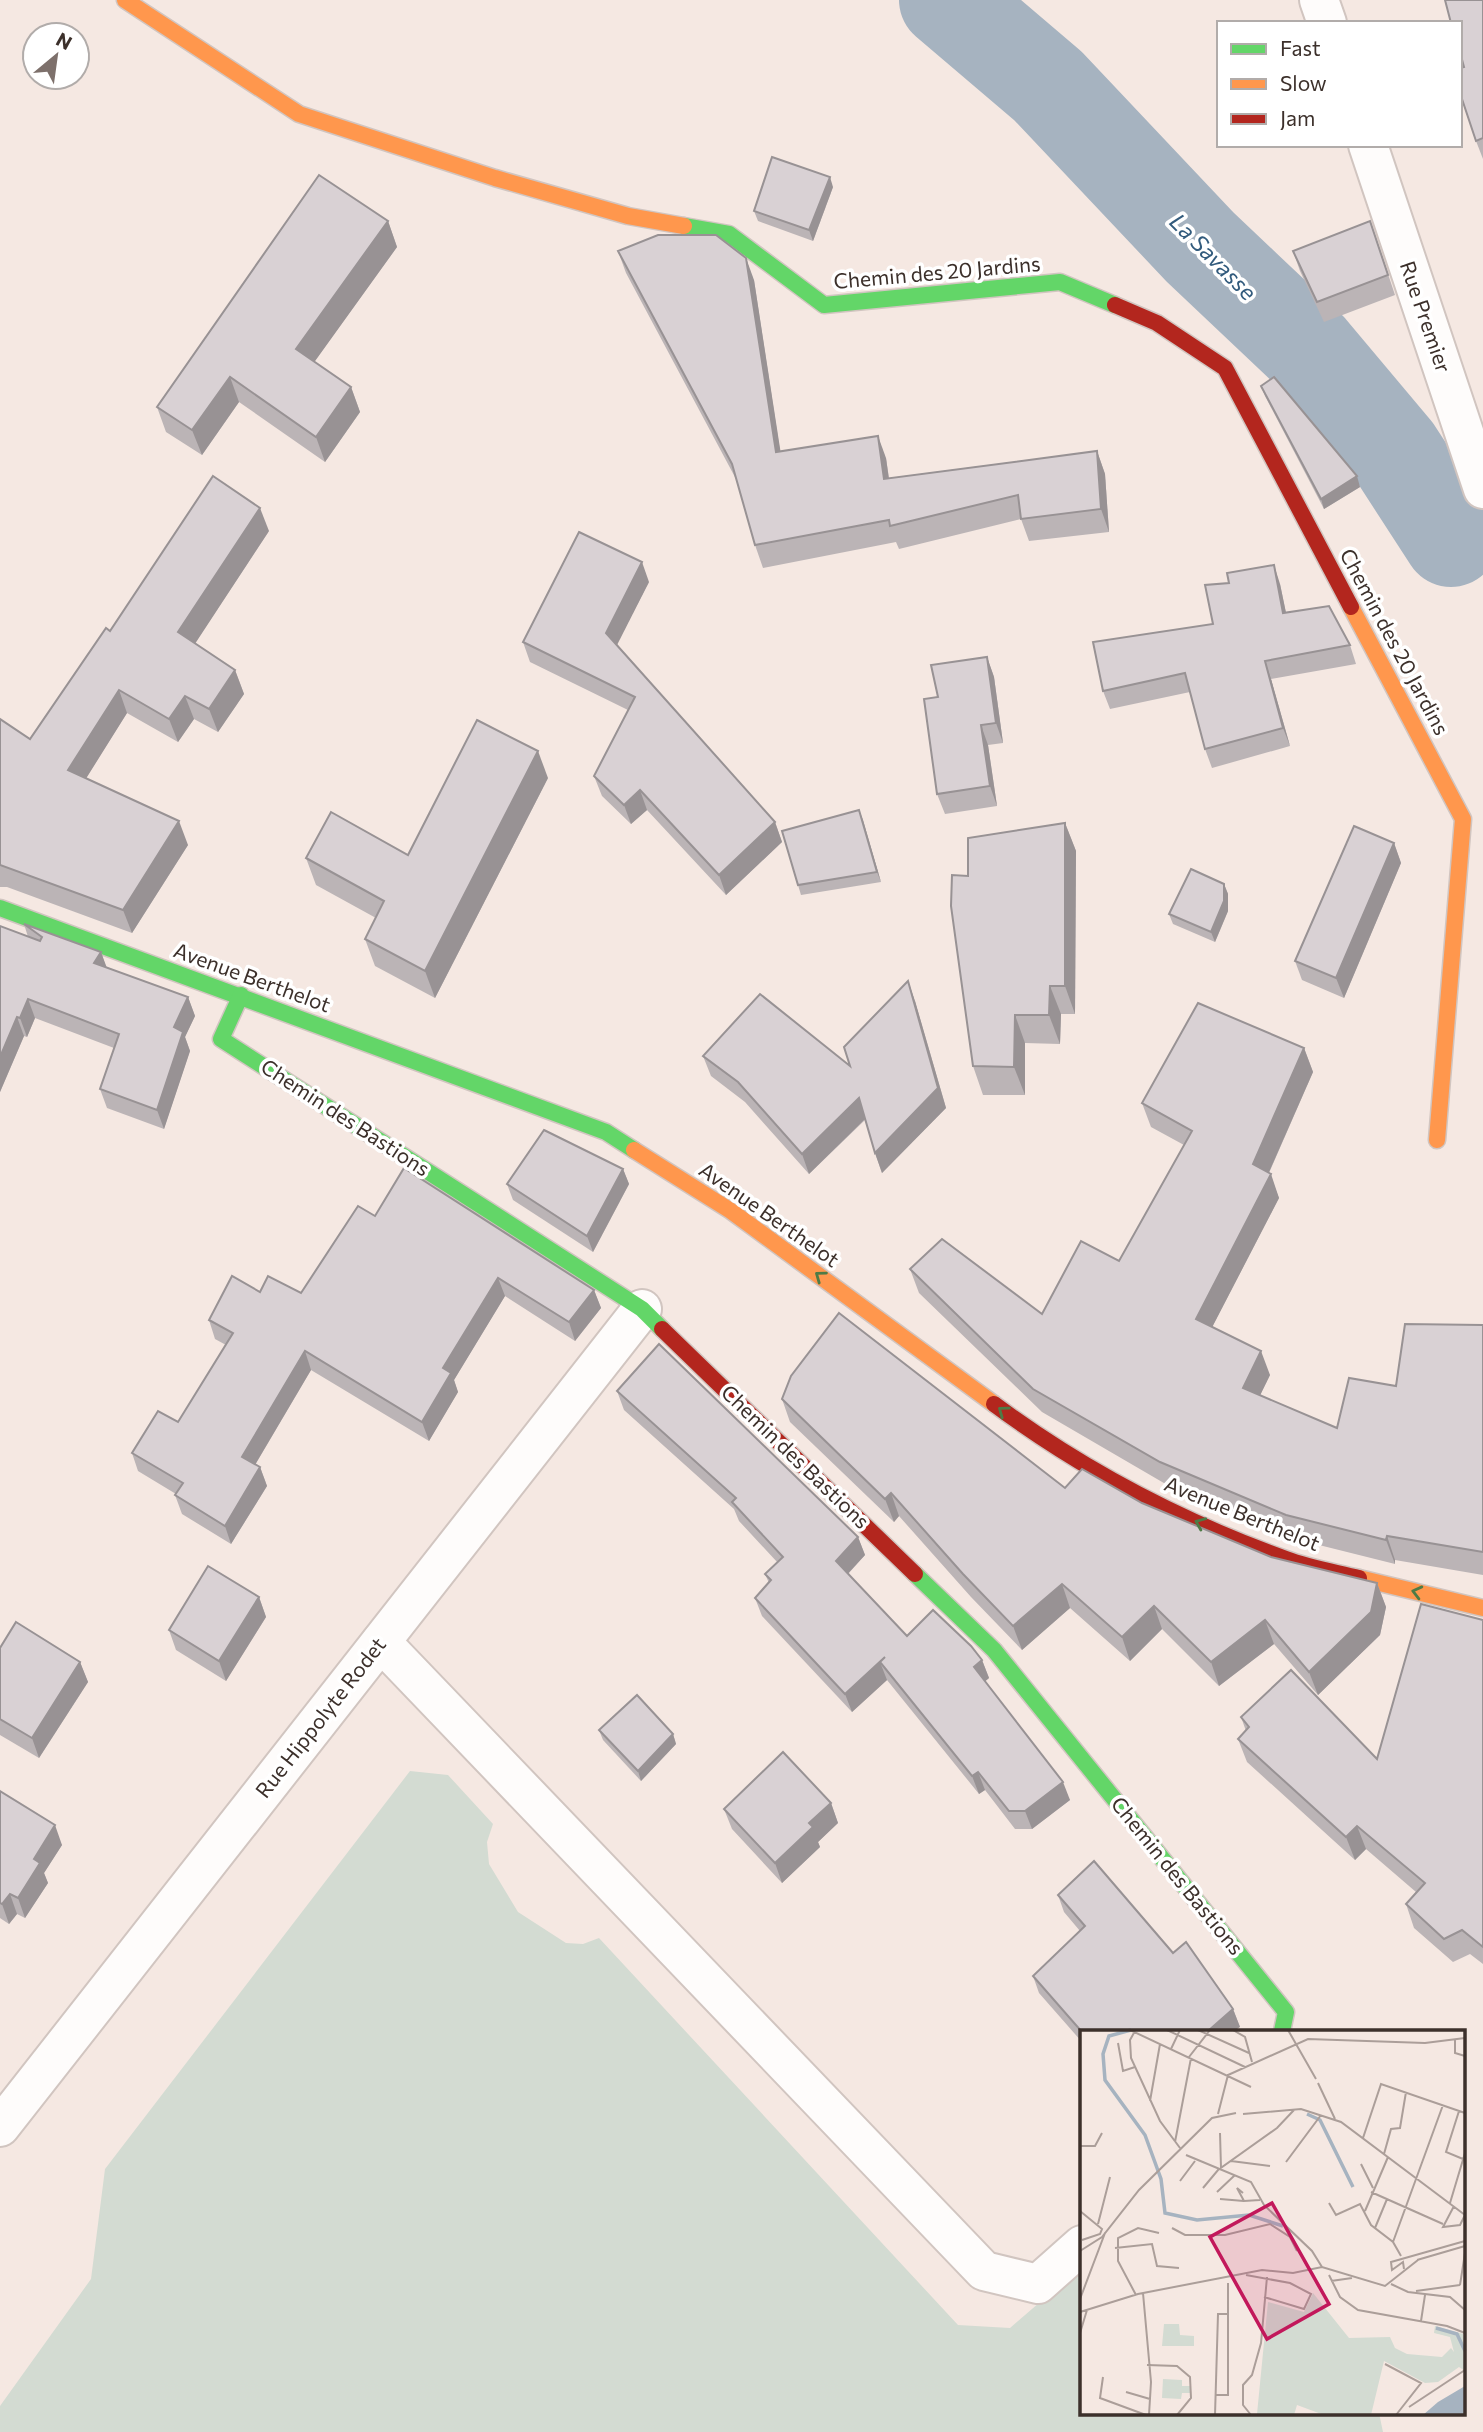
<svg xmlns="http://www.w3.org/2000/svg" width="1483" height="2432" viewBox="0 0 1483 2432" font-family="Commissioner,sans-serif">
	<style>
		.green { fill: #d3dbd2 }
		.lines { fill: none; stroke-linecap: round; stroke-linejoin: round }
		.river { stroke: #a6b3c0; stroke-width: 96 }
		.street-casing { stroke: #d1c5c0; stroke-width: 42 }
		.fast-casing { stroke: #d1c5c0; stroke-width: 19 }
		.slow-casing { stroke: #d1c5c0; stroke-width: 19 }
		.jam-casing { stroke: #d1c5c0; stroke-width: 19 }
		.street { stroke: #fefcfb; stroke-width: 38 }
		.fast { stroke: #63d668; stroke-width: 16 }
		.slow { stroke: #ff974d; stroke-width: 16 }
		.jam { stroke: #b3261e; stroke-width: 16 }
		.wall { fill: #bbb4b6 }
		.shaded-wall { fill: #989294 }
		.building { fill: #d9d1d4; stroke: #989294; stroke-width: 2 }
		.oneway { stroke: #4e7b46 }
		.labels { text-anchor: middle; stroke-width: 7; stroke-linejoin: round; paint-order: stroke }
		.street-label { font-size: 21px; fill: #3c302b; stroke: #fff }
		.water-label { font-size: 23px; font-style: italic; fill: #325b7d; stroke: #fff }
		.inset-river { fill: none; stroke: #a6b3c0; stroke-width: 3.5 }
		.inset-road { fill: none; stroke: #ab9e99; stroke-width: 2 }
		.view { fill: #c2185b; fill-opacity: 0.15; stroke: #c2185b; stroke-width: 3.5 }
		.inset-edge { fill: none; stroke: #3c302b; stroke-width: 3.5 }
	</style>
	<rect width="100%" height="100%" fill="#f5e8e2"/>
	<path class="green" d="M410,1771L448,1775L493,1824L487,1842L489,1864L518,1912L566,1943L583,1944L599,1938L958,2325L1010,2328L1082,2266V2413H1379L1383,2432H0V2406L91,2279L105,2169Z"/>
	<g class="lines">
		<path class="river" d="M947,0L1048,86L1200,247L1310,351L1394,451L1451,539"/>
		<g class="street-casing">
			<g id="street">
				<path d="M1319,0L1327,23"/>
				<path d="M1368,145L1483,489"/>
				<path d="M381,1642L984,2271L1038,2284L1082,2245"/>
				<path d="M0,2127L642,1309"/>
			</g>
		</g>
		<g class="fast-casing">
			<g id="fast">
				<path d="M684,226L729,234L824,305L1060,282L1115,305"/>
				<path d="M0,908L606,1132L634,1150"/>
				<path d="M241,995L221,1039L642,1309L662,1329"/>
				<path d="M915,1574L994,1650L1286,2012L1282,2031"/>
			</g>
		</g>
		<g class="slow-casing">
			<g id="slow">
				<path d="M125,0L299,114L495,178L628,216L684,226"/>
				<path d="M1351,607L1463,819L1437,1140"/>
				<path d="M634,1150L731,1211L994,1404"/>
				<path d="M1359,1578L1483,1608"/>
			</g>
		</g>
		<g class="jam-casing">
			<g id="jam">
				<path d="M1115,305L1157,323L1225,368L1351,607"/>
				<path d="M662,1329L915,1574"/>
				<path d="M994,1404C1083,1470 1183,1522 1286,1559C1310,1568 1335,1572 1359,1578"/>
			</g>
		</g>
		<use href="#street" class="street"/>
		<use href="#fast" class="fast"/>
		<use href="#slow" class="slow"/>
		<use href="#jam" class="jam"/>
	</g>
	<g class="wall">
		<path d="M1483,0V159L1476,141L1464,67Z"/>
		<path d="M833,187L813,241L758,221L754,211Z"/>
		<path d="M388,221L397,247L314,362L351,387L360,412L325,462L239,402L202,455L166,432L157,407Z"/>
		<path d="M1377,241L1395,295L1324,322L1300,271L1293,251Z"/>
		<path d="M618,251L754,280L780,451L886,458L889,478L1097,451L1105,474L1109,532L1029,541L1021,519L899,549L896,542L763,568L755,545L736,479L626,273Z"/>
		<path d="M1261,386L1360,487L1324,509L1265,396Z"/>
		<path d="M269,531L195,643L235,670L244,694L218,732L194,719L178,742L127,713L86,778L188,845L132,933L7,887H0V719L30,739L110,631Z"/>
		<path d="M649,582L616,645L775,822L782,842L726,895L647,810L631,824L602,796L594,776L628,710L530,662L523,642Z"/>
		<path d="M1280,584L1286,613L1350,645L1356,664L1271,679L1290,746L1212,768L1205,749L1190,692L1110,709L1103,691Z"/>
		<path d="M987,657L994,677L1003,743L988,745L997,806L945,814L937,794L938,697Z"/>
		<path d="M548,778L435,998L375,966L365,939L376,918L316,885L306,858L408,855Z"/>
		<path d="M859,810L881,882L801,895L798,885Z"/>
		<path d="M1065,823L1076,851L1075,1014H1061L1060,1044L1025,1043V1095H983L973,1066L968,876Z"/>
		<path d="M1394,843L1401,863L1344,998L1302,980L1295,961Z"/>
		<path d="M1224,884L1228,894V911L1215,942L1173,924L1169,914Z"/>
		<path d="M24,924L101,952L106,967L188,997L195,1016L185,1037L190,1051L164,1129L107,1108L100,1089L114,1048L35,1018L27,1037L24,1036L0,1092V926L28,937Z"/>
		<path d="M915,1001L946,1108L882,1173L875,1153L865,1120L809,1174L745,1102L711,1076L703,1056L850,1066Z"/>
		<path d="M1304,1048L1313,1072L1269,1173L1279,1198L1212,1327L1270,1375L1260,1395L1337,1428L1483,1325V1575L1395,1560V1564L1295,1539L1169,1486L1042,1412L919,1293L910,1269L1042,1314L1119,1261L1184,1145L1151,1127L1142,1103Z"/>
		<path d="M623,1169L629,1184L593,1252L513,1200L507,1184Z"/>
		<path d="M375,1216L594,1290L601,1308L575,1341L505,1296L454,1380L458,1392L429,1441L311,1370L255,1465L260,1467L267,1486L231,1544L182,1514L175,1495L176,1494L138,1471L132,1453L178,1422L226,1345L215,1339L209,1320L260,1292L301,1293Z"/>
		<path d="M617,1391L858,1537L865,1555L848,1574L907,1636L982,1660L989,1678L985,1681L1070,1800L1032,1829H1015L985,1790L979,1794L887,1680L852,1712L762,1616L755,1598L769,1583L765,1574L778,1563L739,1521L734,1509L624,1410Z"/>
		<path d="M782,1399L1065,1488L1142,1503L1271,1557L1377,1583L1386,1607L1380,1635L1318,1695L1274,1644L1219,1686L1162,1629L1130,1661L1070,1608L1022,1650L971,1597L899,1516L894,1522L790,1422Z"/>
		<path d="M259,1597L266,1617L226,1681L176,1650L169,1630Z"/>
		<path d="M1483,1620V1964L1470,1954L1453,1962L1414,1928L1406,1904L1416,1892L1366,1849L1355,1860L1247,1762L1238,1739L1246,1731L1241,1717L1377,1759Z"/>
		<path d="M0,1648L80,1662L88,1682L39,1758L0,1735Z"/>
		<path d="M599,1730L673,1734L676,1744L641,1781L603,1740Z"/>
		<path d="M0,1791L62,1845L44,1873L48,1883L25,1918L17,1914L9,1924L0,1918Z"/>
		<path d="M831,1803L838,1823L818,1842L820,1847L782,1883L732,1829L724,1809Z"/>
		<path d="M1058,1895L1173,1953L1233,2009L1240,2027L1082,2031V2042L1039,1993L1033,1976L1080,1931L1064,1912Z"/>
	</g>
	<g class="shaded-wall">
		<path d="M830,177L833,187L813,241L809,230Z"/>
		<path d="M388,221L397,247L305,375L296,349Z"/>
		<path d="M746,258L754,280L784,474L776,452Z"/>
		<path d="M230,377L239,402L202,455L192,430Z"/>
		<path d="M351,387L360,412L325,462L316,437Z"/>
		<path d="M878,436L886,458L892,502L884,479Z"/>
		<path d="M1097,451L1105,474L1109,532L1101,509Z"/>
		<path d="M1357,476L1360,487L1324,509L1321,499Z"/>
		<path d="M260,508L269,531L187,656L178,632Z"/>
		<path d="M642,562L649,582L613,653L606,633Z"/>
		<path d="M1274,565L1280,584L1290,632L1283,613Z"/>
		<path d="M987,657L994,677L1003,743L996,723Z"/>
		<path d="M1265,661L1271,679L1290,746L1283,728Z"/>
		<path d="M235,670L244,694L218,732L209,709Z"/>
		<path d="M119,690L127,713L77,793L68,770Z"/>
		<path d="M185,696L194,719L178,742L169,719Z"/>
		<path d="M981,725L988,745L997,806L990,786Z"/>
		<path d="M538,751L548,778L435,998L425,971Z"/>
		<path d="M640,790L647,810L631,824L624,805Z"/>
		<path d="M859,810L863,820L881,882L877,872Z"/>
		<path d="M179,821L188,845L132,933L123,910Z"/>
		<path d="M775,822L782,842L726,895L719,875Z"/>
		<path d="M1065,823L1076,851L1075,1014L1065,986Z"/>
		<path d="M1394,843L1401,863L1344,998L1336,978Z"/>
		<path d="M1224,884L1228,894V911L1215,942L1211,932Z"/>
		<path d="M101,952L108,971L94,963Z"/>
		<path d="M908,981L915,1001L946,1108L882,1173L875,1153Z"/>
		<path d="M1050,986L1061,1014L1060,1044L1049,1015Z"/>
		<path d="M188,997L195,1016L185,1037L190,1051L164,1129L157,1110L174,1027Z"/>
		<path d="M28,999L35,1018L27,1037L20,1018Z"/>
		<path d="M1015,1015L1025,1043V1095L1014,1067Z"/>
		<path d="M17,1017L24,1036L0,1092V1057Z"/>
		<path d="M1304,1048L1313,1072L1262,1188L1253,1164Z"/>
		<path d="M859,1098L866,1118L809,1174L802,1154Z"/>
		<path d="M623,1169L629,1184L593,1252L587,1236Z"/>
		<path d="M1271,1174L1279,1198L1204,1343L1196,1319Z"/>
		<path d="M498,1278L505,1296L454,1380L458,1392L429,1441L422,1422L443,1368Z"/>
		<path d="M594,1290L601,1308L575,1341L569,1322Z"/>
		<path d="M305,1351L311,1370L249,1475L242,1457Z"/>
		<path d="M1261,1351L1270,1375L1252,1412L1243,1388Z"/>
		<path d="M260,1467L267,1486L231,1544L225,1526Z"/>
		<path d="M891,1493L899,1516L894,1522L885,1499Z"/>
		<path d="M1387,1536L1395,1560V1564L1386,1540Z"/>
		<path d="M858,1537L865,1555L842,1580L836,1561Z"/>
		<path d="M1377,1583L1386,1607L1380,1635L1318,1695L1309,1672Z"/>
		<path d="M1062,1584L1070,1608L1022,1650L1013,1626Z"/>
		<path d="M259,1597L266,1617L226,1681L219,1661Z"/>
		<path d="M1154,1606L1162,1629L1130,1661L1122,1637Z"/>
		<path d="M1265,1620L1274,1644L1219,1686L1211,1662Z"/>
		<path d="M885,1657L880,1662L887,1680L852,1712L845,1694Z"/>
		<path d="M982,1660L989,1678L981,1685L974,1667Z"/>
		<path d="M80,1662L88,1682L39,1758L32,1738Z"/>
		<path d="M673,1734L676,1744L641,1781L638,1771Z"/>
		<path d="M978,1772L985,1790L979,1794L972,1776Z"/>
		<path d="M1063,1782L1070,1800L1032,1829L1025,1811Z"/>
		<path d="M831,1803L838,1823L818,1842L820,1847L782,1883L775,1863L809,1823Z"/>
		<path d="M55,1825L62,1845L44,1873L48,1883L25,1918L18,1898L34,1859Z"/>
		<path d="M1357,1826L1366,1849L1355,1860L1346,1837Z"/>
		<path d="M10,1894L17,1914L9,1924L2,1904Z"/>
		<path d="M1233,2009L1240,2027L1234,2031H1208Z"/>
	</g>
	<g class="building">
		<path d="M1445,0H1483V138L1476,141L1460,93V68L1464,67L1460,52V23H1451Z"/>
		<path d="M772,157L830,177L809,230L754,211Z"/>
		<path d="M319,175L388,221L296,349L351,387L316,437L230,377L192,430L157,407Z"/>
		<path d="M1370,221L1388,275L1317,302L1293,251Z"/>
		<path d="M658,235H716L746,258L776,452L878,436L884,479L1097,451L1101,509L1021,519L1018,495L890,526L889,520L755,545L732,464L618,251Z"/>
		<path d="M1274,377L1357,476L1321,499L1261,386Z"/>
		<path d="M213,476L260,508L178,632L235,670L209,709L185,696L169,719L119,690L68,770L179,821L123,910L0,865V719L30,739L106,628L110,631Z"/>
		<path d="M579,532L642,562L606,633L775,822L719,875L640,790L624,805L594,776L635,697L523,642Z"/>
		<path d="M1274,565L1283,613L1329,606L1350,645L1265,661L1283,728L1205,749L1185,673L1103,691L1093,642L1213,624L1205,585L1229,583L1227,573Z"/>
		<path d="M987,657L996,723L981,725L990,786L937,794L924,699L938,697L931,665Z"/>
		<path d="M477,720L538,751L425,971L365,939L384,901L306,858L331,812L408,855Z"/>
		<path d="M859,810L877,872L798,885L782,831Z"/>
		<path d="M1065,823V986H1050L1049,1015H1015L1014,1067L973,1066L951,906L952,875L968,876V838Z"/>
		<path d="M1354,826L1394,843L1336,978L1295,961Z"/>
		<path d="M1191,869L1224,884V901L1211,932L1169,914Z"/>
		<path d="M24,924L101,952L94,963L188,997L174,1027L183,1032L157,1110L100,1089L119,1034L28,999L20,1018L17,1017L0,1057V926L40,941L42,937Z"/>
		<path d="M908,981L938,1088L875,1153L859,1098L802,1154L738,1082L703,1056L760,994L850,1066L844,1047Z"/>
		<path d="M1198,1003L1304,1048L1253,1164L1271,1174L1196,1319L1261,1351L1243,1388L1337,1428L1349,1378L1396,1386L1405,1324L1483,1325V1552L1387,1536L1386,1540L1286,1515L1160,1462L1033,1389L910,1269L942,1239L1042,1314L1081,1241L1119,1261L1192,1131L1142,1103Z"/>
		<path d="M544,1130L623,1169L587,1236L507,1184Z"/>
		<path d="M404,1168L594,1290L569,1322L498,1278L443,1368L451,1373L422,1422L305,1351L242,1457L260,1467L225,1526L175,1495L183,1483L132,1453L158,1411L178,1422L233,1333L209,1320L232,1276L260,1292L268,1276L301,1293L358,1206L375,1216Z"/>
		<path d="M839,1313L1065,1488L1082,1469L1142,1503L1271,1557L1377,1583L1371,1612L1309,1672L1265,1620L1211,1662L1154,1606L1122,1637L1062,1584L1013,1626L963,1574L891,1493L885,1499L782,1399L791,1376Z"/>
		<path d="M659,1344L858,1537L836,1561L907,1636L933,1610L971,1646L982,1660L974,1667L1063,1782L1025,1811H1009L978,1772L972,1776L880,1662L885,1657L845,1694L755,1598L771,1580L765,1574L783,1557L732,1502L736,1498L617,1391Z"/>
		<path d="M208,1566L259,1597L219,1661L169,1630Z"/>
		<path d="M1421,1604L1483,1620V1947L1462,1930L1444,1939L1406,1904L1425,1883L1357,1826L1346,1837L1238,1739L1249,1727L1241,1717L1291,1670L1377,1759Z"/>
		<path d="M16,1622L80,1662L32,1738L0,1719V1648Z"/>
		<path d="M637,1695L673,1734L638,1771L599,1730Z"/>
		<path d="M783,1752L831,1803L809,1823L813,1827L775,1863L724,1809Z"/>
		<path d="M0,1791L55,1825L34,1859L40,1863L18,1898L10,1894L2,1904L0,1903Z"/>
		<path d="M1094,1861L1173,1953L1186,1942L1233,2009L1208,2031H1082V2032L1033,1976L1085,1926L1058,1895Z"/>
	</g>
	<defs><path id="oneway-chevron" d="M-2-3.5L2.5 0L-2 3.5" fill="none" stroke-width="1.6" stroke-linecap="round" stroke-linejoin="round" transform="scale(1.75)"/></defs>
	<g class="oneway">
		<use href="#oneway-chevron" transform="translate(820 1276) rotate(-144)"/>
		<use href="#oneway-chevron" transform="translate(1003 1411) rotate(-144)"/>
		<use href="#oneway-chevron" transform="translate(1200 1523) rotate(-157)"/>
		<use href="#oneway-chevron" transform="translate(1417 1592) rotate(-166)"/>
	</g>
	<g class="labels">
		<g class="street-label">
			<text transform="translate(937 273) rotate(-5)" y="7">Chemin des 20 Jardins</text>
			<text transform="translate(1425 317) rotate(71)" y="7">Rue Premier</text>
			<text transform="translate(1394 642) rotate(62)" y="7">Chemin des 20 Jardins</text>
			<text transform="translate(252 978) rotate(20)" y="7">Avenue Berthelot</text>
			<text transform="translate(345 1118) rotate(33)" y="7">Chemin des Bastions</text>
			<text transform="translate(769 1215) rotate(35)" y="7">Avenue Berthelot</text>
			<text transform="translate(795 1457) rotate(44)" y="7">Chemin des Bastions</text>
			<text transform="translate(1242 1514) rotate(22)" y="7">Avenue Berthelot</text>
			<text transform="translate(321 1718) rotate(-52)" y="7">Rue Hippolyte Rodet</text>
			<text transform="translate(1177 1876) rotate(51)" y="7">Chemin des Bastions</text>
		</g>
		<g class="water-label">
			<text transform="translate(1213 257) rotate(45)" y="8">La Savasse</text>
		</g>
	</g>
	<g transform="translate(1080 2030)">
		<rect width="385" height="385" fill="#f5e8e2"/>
		<path d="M233,263L269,308L310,307L315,318L327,324L362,327L371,318L374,322L370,307L354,303L355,296L383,304L385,341L379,337L358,352L345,353L304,331L291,385H244L217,375L214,385L177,384L188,272L224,282ZM84,294H99L100,305L114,306V316H82ZM83,349L102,350V356H111V363H102L101,369L82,368Z" fill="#d3dbd2"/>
		<path d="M385,356V385H343L358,372Z" fill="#a6b3c0"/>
		<path class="inset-river" d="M51,0L29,6L23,24L25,50L65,105L81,149L85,183L117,190L169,185L203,196M227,84L240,90L273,157M356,298L377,304L385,321"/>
		<path class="inset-road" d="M50,0L171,57M87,0L165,37M118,0L169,23M153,0L165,7L172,32M208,0L236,49M55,1L50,10L51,28L80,91L100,118M375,10V23L385,26M38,13L43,41L55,37M91,19L100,0M109,27L130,0M238,53L255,89M70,71L80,14M379,81L366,122L383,129M138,84L148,45L228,9L345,13L385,8M163,84L221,79L261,92L385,185M140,103L141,138M283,108L301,54L385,83M95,112L111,28M0,116H15L22,103M304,124L311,99L320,98L326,62M106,125L171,152L184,175L232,221L242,237M151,131L190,136M206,132L241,85M281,134L293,158M100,151L115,131M123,158L138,140L197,98L214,80M137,162L155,145M291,162L363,194M163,163L157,158L164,171L180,170M140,169L164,171M249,173L256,185L280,174L291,195L313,212L321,226M370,173L385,123M374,176L363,197L380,195L385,185M0,181L22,199L20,204L2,210M285,181L308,127M18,194L30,147M92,198L105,205H145L190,194L210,207L217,221M295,198L307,169M313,212L363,75M35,218L72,214L77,236L99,238M0,221L22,207L59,160L132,88L156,83M337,230L385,216M324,239L323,232L312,240L311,232L385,211M166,245L210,253L231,264L224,279L184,267M249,245L260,267L278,280L367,296L385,303M251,251L272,248M311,254L328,262L370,267L385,280M380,255L385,223M336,261L380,255M63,263L71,352L69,385M56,265L38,231V208L58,198L79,203M0,269L25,203M0,282L58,264L182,240L213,243L242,237L305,256L338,230M341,291L345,265M0,303L7,280M305,334L341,353L316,385M67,335L97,336L110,347L111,368L97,385M23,347L20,368L66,385M46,362L70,369M136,365H148V253M329,377L385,340M135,385L138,284H149M171,385L163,375V355L172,345L181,313L187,247"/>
		<path class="view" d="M192,173L249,274L187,309L130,207Z"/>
		<rect width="385" height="385" class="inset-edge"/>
	</g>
	<rect x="1217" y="21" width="245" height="126" fill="#ffffff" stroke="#b1acaa" stroke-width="2"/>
	<rect x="1231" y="44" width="35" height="10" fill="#63d668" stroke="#b1acaa" stroke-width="2"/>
	<text x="1280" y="56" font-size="21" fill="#3c302b">Fast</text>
	<rect x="1231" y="79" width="35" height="10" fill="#ff974d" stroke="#b1acaa" stroke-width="2"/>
	<text x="1280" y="91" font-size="21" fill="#3c302b">Slow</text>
	<rect x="1231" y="114" width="35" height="10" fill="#b3261e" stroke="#b1acaa" stroke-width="2"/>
	<text x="1280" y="126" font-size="21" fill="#3c302b">Jam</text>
	<g transform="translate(56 56) rotate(29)"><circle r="33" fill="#ffffff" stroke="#b1acaa" stroke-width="2"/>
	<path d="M0-5L12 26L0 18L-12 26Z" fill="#7d706b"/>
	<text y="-10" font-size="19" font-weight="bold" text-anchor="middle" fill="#3c302b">N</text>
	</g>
</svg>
